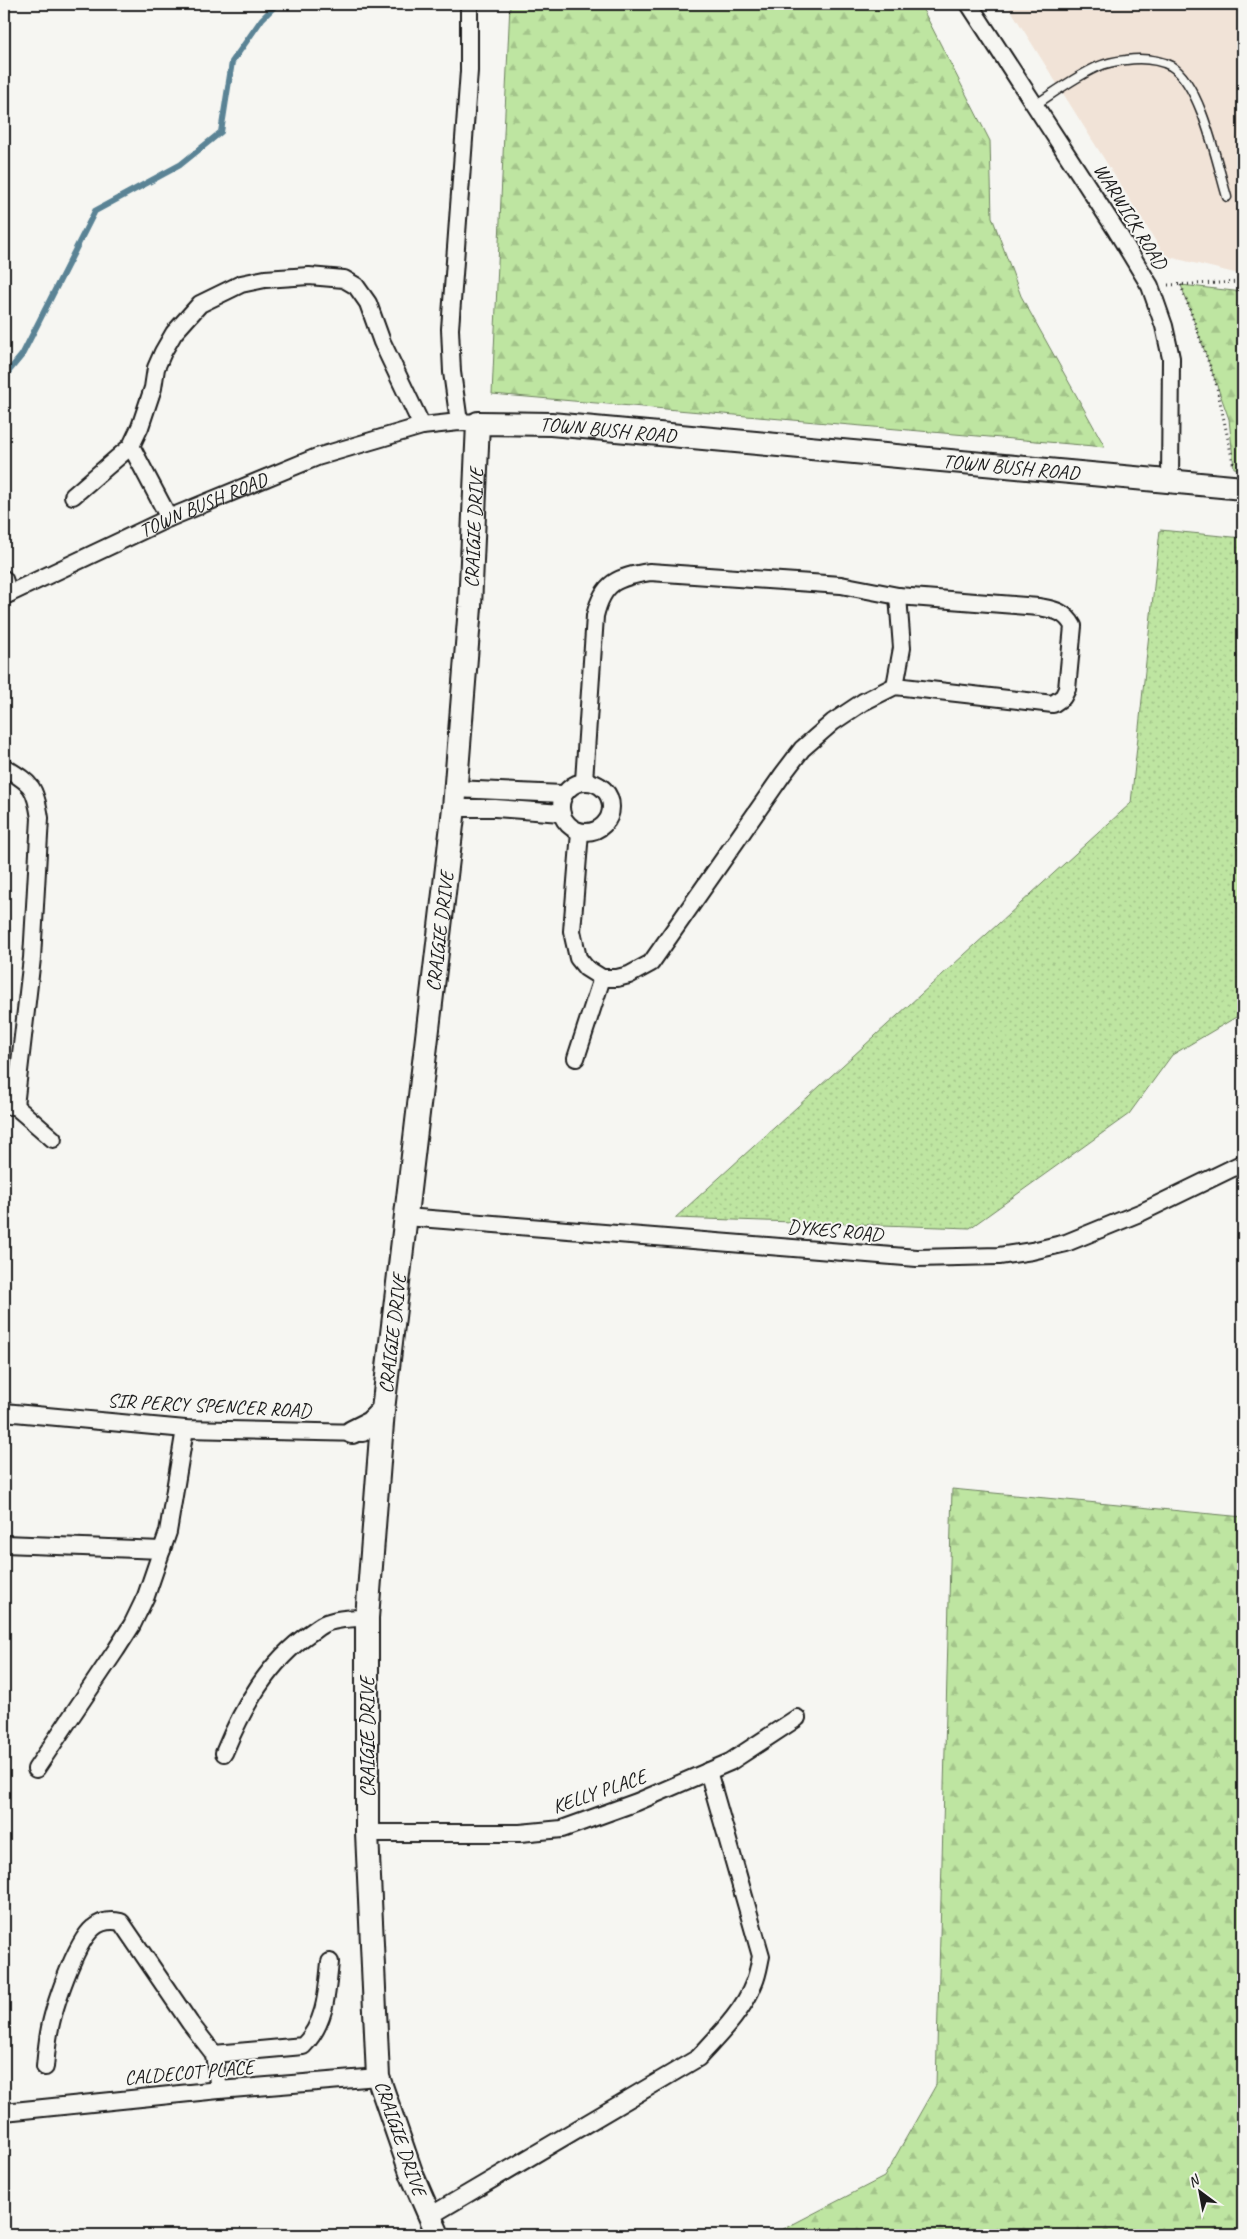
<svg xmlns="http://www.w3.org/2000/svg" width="1247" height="2239" viewBox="0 0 1247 2239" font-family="Caveat,sans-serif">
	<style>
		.built { fill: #f1e3d7 }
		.grass { fill: url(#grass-dots); stroke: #6d805e }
		.forest { fill: url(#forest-firs); stroke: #6d805e }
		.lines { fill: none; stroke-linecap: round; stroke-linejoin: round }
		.stream { stroke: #5a8395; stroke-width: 6 }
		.lane-casing { stroke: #1c1c1c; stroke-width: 11 }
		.street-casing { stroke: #1c1c1c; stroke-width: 20 }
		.secondary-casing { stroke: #1c1c1c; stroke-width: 26 }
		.path { stroke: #1c1c1c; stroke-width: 3; stroke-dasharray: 1 4; stroke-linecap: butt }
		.lane { stroke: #f6f6f2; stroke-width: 8 }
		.street { stroke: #f6f6f2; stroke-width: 16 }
		.secondary { stroke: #f6f6f2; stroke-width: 22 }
		.labels { text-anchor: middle; stroke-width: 4; stroke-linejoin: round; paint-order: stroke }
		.street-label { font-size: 20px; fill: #1c1c1c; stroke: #f6f6f2 }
	</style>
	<defs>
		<pattern id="grass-dots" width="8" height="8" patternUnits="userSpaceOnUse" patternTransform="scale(1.25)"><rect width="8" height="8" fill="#bee5a1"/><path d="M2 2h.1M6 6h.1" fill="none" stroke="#a3c48a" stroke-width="1.8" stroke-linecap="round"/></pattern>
		<pattern id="forest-firs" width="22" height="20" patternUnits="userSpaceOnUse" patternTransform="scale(1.25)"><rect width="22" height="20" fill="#bee5a1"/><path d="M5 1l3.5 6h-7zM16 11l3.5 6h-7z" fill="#a3c48a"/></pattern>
	</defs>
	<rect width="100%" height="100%" fill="#f6f6f2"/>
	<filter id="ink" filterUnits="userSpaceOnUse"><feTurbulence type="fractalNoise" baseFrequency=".02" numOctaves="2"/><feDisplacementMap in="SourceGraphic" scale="10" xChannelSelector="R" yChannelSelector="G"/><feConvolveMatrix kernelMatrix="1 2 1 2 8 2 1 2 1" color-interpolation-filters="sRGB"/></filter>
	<g filter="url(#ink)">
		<path class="built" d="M1007,4H1243V275L1165,256Z"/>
		<path class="grass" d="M1160,530L1243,538V1013L1172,1055L1129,1114L970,1228L675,1218L1131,803Z"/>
		<g class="forest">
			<path d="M510,4H920L990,141L992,217L1021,296L1105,447L492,394Z"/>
			<path d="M1181,285L1243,292V469L1234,468L1229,419Z"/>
			<path d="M952,1489L1243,1517V2235H772L884,2177L936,2085Z"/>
		</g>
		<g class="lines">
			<path class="stream" d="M4,377L22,355L95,211L180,165L221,132L232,62L262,19L277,4"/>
			<g class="lane-casing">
				<path id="lane" d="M1035,105C1055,92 1075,77 1097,67C1106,63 1116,61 1126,60C1141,58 1157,59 1171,66C1201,84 1217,164 1227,197"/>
			</g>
			<g class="street-casing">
				<g id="street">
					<path d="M969,4L1116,230L1150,286L1164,326L1171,358L1170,480"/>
					<path d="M459,422L452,372L450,329L469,71V4"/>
					<path d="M131,446L169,518"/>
					<path d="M73,496L131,446L140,427L153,388L156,368L163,352L174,333L200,304L241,284L265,279L309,276L344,279L356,286L368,303L382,342L422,426"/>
					<path d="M4,579L9,594"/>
					<path id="s1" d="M4,596L169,518L317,457L422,426L459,422L478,423"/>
					<path d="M895,686L902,648L898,596"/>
					<path d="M4,767C31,784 35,785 40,818L32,958L15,1106"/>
					<circle cx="586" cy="807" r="25"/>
					<path d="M455,789L563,794"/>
					<path d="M454,808H495L561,813"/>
					<path d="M580,832L572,931L578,958L586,968L602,978H617L629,975L651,963L783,774L802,749L833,722L863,702L895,686L1053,704L1063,697L1067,689L1073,626C1065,611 1054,610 1039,607L898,596L841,585L650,572C617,577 603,582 595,616L584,781"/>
					<path d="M576,1058L602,978"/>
					<path d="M4,1106H15L53,1139"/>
					<path d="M406,1217L917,1258L999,1256L1032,1251L1066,1243L1142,1212L1243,1163"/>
					<path d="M4,1412L185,1429L363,1433"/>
					<path d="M4,1544L162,1550"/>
					<path d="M224,1753C243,1707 268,1662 310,1633C315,1630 320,1625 326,1623C339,1618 354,1618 367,1618"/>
					<path d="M36,1769L116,1650L132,1625L146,1596L168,1532L185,1429"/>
					<path d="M367,1833H520L562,1829L637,1802L730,1762L797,1718"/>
					<path d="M214,2054L219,2090"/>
					<path d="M45,2067C46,2056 47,2044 49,2033C53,2009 75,1943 93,1928C101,1921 111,1920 121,1922L190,2023L214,2054L303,2046C326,2023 327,1992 330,1962"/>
					<path d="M4,2112L219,2090L378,2077"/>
					<path d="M430,2216L698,2058C718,2036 743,2012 754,1983C758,1974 759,1965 761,1956L708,1771"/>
				</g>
			</g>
			<g class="secondary-casing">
				<g id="secondary">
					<path d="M352,1432L370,1423L383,1410"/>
					<path id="s2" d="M438,2235L412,2175L378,2077L367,1833V1618L383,1410L454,808L470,607L478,423L551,424L1243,488"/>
				</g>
			</g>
			<g class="path">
				<path d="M1168,285L1243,282"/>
				<path d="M1181,285L1216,383L1234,467"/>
			</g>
			<use href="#lane" class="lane"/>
			<use href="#street" class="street"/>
			<use href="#secondary" class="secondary"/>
		</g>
	</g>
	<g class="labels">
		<g class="street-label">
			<text transform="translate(1131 216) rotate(58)" y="7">WARWICK ROAD</text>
			<text dy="7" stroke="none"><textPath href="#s2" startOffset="1959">TOWN BUSH ROAD</textPath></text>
			<text dy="7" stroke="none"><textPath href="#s2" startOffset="2364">TOWN BUSH ROAD</textPath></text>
			<text dy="7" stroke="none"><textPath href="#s1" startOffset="219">TOWN BUSH ROAD</textPath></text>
			<text dy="7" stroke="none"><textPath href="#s2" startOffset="1724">CRAIGIE DRIVE</textPath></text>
			<text dy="7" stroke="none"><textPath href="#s2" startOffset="1319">CRAIGIE DRIVE</textPath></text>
			<text transform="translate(835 1230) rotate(5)" y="7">DYKES ROAD</text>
			<text dy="7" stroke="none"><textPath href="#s2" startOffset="914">CRAIGIE DRIVE</textPath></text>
			<text transform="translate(209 1405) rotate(3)" y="7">SIR PERCY SPENCER ROAD</text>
			<text transform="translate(367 1737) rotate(-90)" y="7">CRAIGIE DRIVE</text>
			<text transform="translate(599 1791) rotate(-19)" y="7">KELLY PLACE</text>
			<text transform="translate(189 2072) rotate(-5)" y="7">CALDECOT PLACE</text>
			<text transform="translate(401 2138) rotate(71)" y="7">CRAIGIE DRIVE</text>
		</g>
	</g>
	<rect width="1247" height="2239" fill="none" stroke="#f6f6f2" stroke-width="20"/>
	<rect x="10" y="10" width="1227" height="2219" fill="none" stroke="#1c1c1c" stroke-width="2" filter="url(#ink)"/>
	<g transform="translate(1200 2192) rotate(328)" stroke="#f6f6f2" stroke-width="4" paint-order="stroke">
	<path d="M0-4L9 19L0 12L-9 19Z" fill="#1c1c1c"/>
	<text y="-8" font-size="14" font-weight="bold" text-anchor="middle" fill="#1c1c1c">N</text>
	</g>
</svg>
